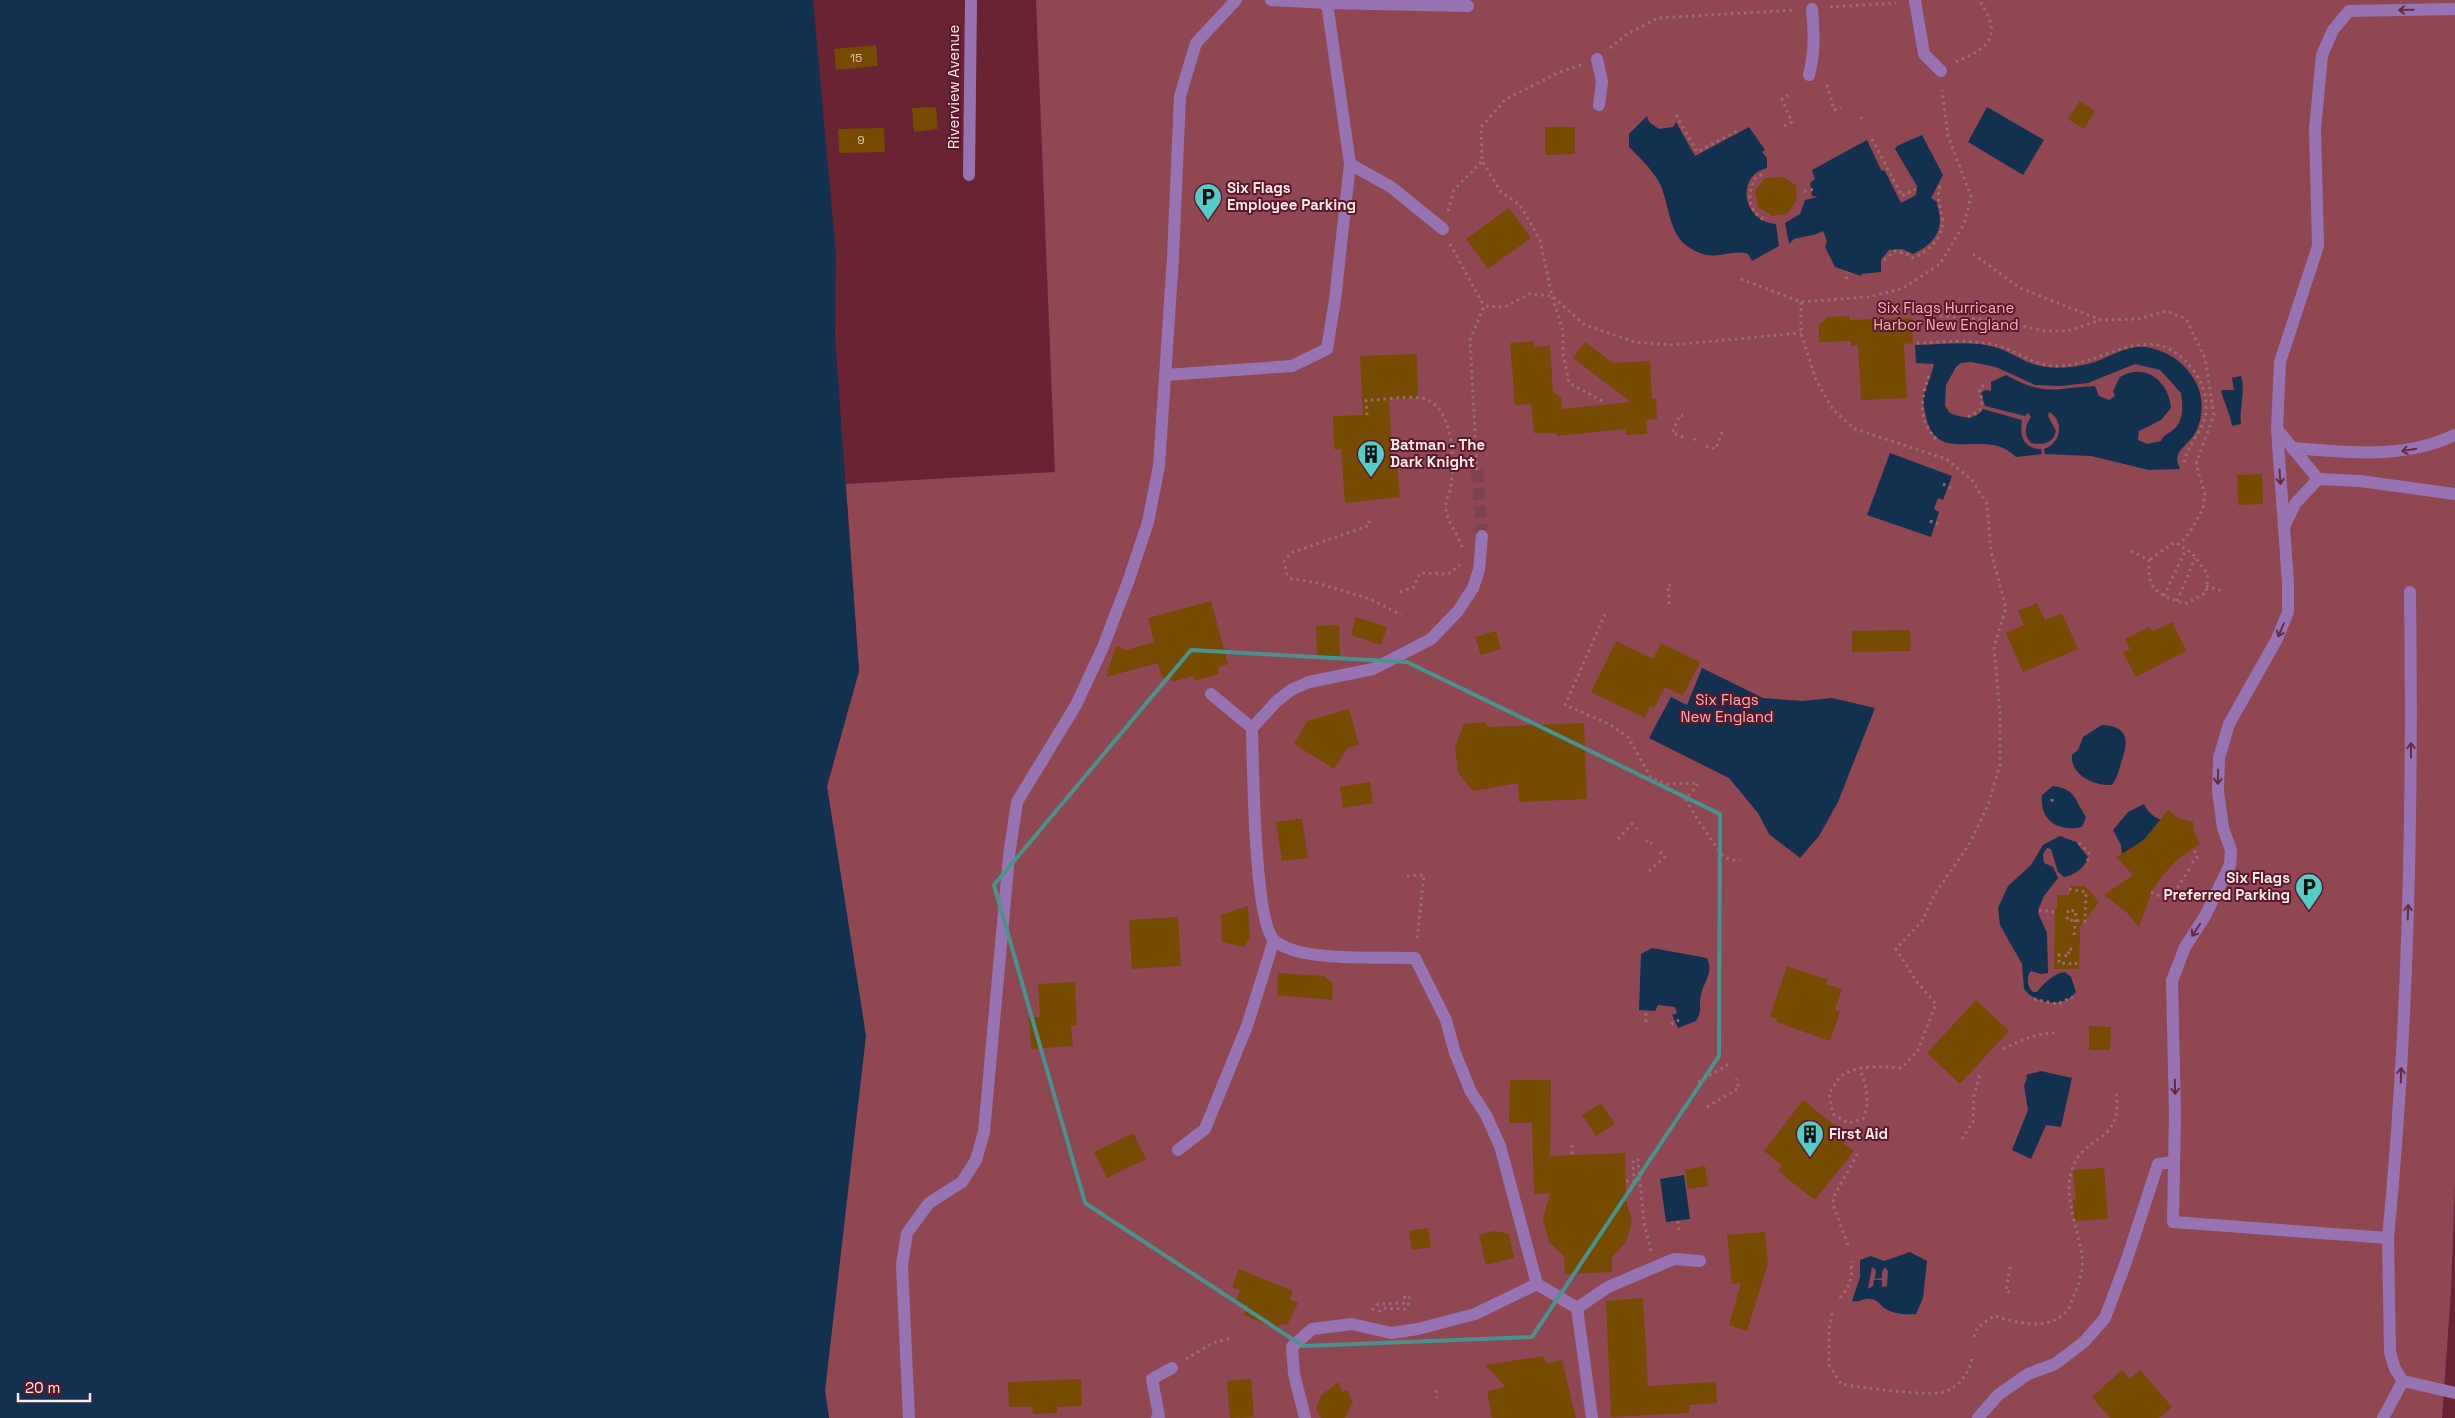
<svg xmlns="http://www.w3.org/2000/svg" width="2455" height="1418" viewBox="0 0 2455 1418" font-family="'Space Grotesk',sans-serif">
	<style>
		.green { fill: #8f4753 }
		.water { fill: #13314f; fill-rule: evenodd }
		.building { fill: #764a00 }
		.lines { fill: none; stroke-linecap: round; stroke-linejoin: round }
		.minor-tunnel { stroke: #7e424e; stroke-width: 12; stroke-dasharray: 12 6; stroke-linecap: butt }
		.path { stroke: #9d6b74; stroke-width: 3; stroke-dasharray: 2.5 4; stroke-linecap: butt }
		.minor { stroke: #9873b1; stroke-width: 12 }
		.oneway { stroke: #682a43 }
		.marked { fill: none; stroke: #4a938d; stroke-width: 4; stroke-linejoin: round }
		.labels { text-anchor: middle; stroke-width: 4; stroke-linejoin: round; paint-order: stroke }
		.number-label { font-size: 12px; fill: #dac2b0 }
		.street-label { font-size: 15px; fill: #fceaeb; stroke: #5c1828 }
		.poi-label { font-size: 15px; font-weight: bold; fill: #fceaeb; stroke: #5c1828; text-anchor: start }
		.park-label { font-size: 15px; fill: #f2b1b9; stroke: #5c1828 }
	</style>
	<rect width="100%" height="100%" fill="#682432"/>
	<path class="green" d="M1036,0H2455V1182L2451,1290L2442,1418H829L825,1391L827,786L859,671L846,484L1055,472Z"/>
	<g class="water">
		<path d="M0,0H813L836,255L835,338L859,671L827,786L866,1036L825,1391L829,1418H0Z"/>
		<path d="M1987,107L2044,140L2023,175L1968,142Z"/>
		<path d="M1647,116L1649,122L1659,129L1673,127L1676,122L1695,156L1749,127L1765,150L1762,152L1767,158V168C1737,174 1740,221 1776,224L1779,246L1752,261L1748,254C1733,249 1719,259 1703,254C1665,242 1673,210 1659,182C1651,168 1640,158 1629,147V134Z"/>
		<path d="M1922,135L1943,175L1931,198L1937,202C1937,207 1940,212 1940,218C1941,236 1928,247 1913,254L1902,249L1889,250L1881,260V272L1862,274L1861,276L1835,267L1825,247L1827,241L1823,231L1817,234L1794,239L1789,244L1785,223L1800,214L1805,200L1818,197L1812,196L1810,183L1815,179L1812,170L1867,140L1881,170L1885,171L1901,203L1916,195L1917,186L1895,149L1897,146Z"/>
		<path d="M1915,345C1941,345 1970,340 1995,347C2014,353 2028,366 2048,367C2065,369 2085,366 2100,360C2129,347 2141,340 2171,356C2183,363 2193,375 2198,387C2205,404 2202,428 2189,441C2180,451 2173,455 2180,469L2149,470L2091,456L2045,454L2044,449C2061,443 2065,421 2049,412L2048,416L2056,431C2053,444 2043,445 2031,443C2023,434 2025,426 2031,417L2028,413L2025,416L1985,406L1981,393L1985,390L1991,391V382L2006,375C2046,397 2054,388 2095,386L2099,396L2109,400L2115,396L2113,391L2120,377C2146,362 2169,382 2171,408L2161,420L2139,431L2138,440L2147,444L2161,441C2163,435 2168,434 2173,430C2184,422 2183,405 2181,393L2160,370L2135,364L2088,383L2061,386L2035,385L1996,367L1971,362L1961,363L1956,367L1946,385L1945,406L1950,413C1962,418 1975,421 1983,409L2022,420C2019,436 2024,449 2041,449L2042,454L2016,457C1987,427 1940,465 1927,421C1925,412 1922,403 1924,394C1927,384 1932,374 1934,364L1916,363Z"/>
		<path d="M2241,376C2246,392 2239,407 2241,424L2232,426C2230,412 2224,404 2221,390H2234L2232,378Z"/>
		<path d="M1890,453L1952,476L1943,500L1938,498L1934,509L1939,512L1931,537L1867,515Z"/>
		<path d="M1702,668L1763,698L1803,701L1832,698L1875,708L1838,802L1819,836L1800,858L1769,834L1758,813L1729,778L1649,738L1671,697L1687,705Z"/>
		<path d="M2102,725C2129,726 2129,742 2121,763C2119,771 2117,778 2112,785C2094,786 2070,775 2072,755L2078,750L2083,737Z"/>
		<path d="M2053,786C2076,789 2074,799 2086,817L2082,827C2059,832 2039,821 2042,795Z"/>
		<path d="M2144,804C2149,815 2158,820 2169,822L2122,855L2121,845L2113,830L2128,812Z"/>
		<path d="M2060,836L2076,842L2088,857C2086,867 2075,875 2064,877L2058,872L2051,849L2047,848L2043,854L2044,863L2053,867L2058,878L2044,896L2039,908L2038,913L2047,933L2048,973L2041,974L2031,971C2026,976 2027,987 2033,992H2037C2044,983 2054,973 2065,972L2071,977L2076,992C2063,1009 2036,1004 2024,989L2022,964L2000,925L1998,908L2008,886L2031,865L2043,845Z"/>
		<path d="M1652,948L1707,958C1715,975 1700,985 1700,1001C1700,1010 1701,1013 1696,1021L1678,1028L1672,1015L1677,1013L1675,1007L1658,1005L1655,1011L1639,1010L1641,954Z"/>
		<path d="M2041,1071L2072,1078L2061,1127L2046,1125L2031,1159L2012,1150L2028,1110L2024,1086L2027,1078L2026,1075Z"/>
		<path d="M1684,1175L1690,1219L1666,1222L1660,1179Z"/>
		<path d="M1910,1252L1927,1261L1923,1298L1916,1314C1906,1315 1893,1314 1884,1308C1880,1305 1878,1300 1871,1299C1863,1298 1860,1303 1852,1301L1860,1277V1260L1871,1256L1884,1261ZM1872,1267L1876,1270L1875,1279L1882,1278V1272L1885,1267L1888,1271L1887,1286L1882,1287V1280H1874L1873,1286L1868,1289Z"/>
	</g>
	<g class="building">
		<path d="M876,45L878,66L836,70L834,49Z"/>
		<path d="M2080,101L2095,111L2084,129L2068,119Z"/>
		<path d="M936,107L938,129L914,132L912,108Z"/>
		<path d="M1545,127H1575V154L1545,155Z"/>
		<path d="M884,128L885,152L839,153L838,129Z"/>
		<path d="M1783,177L1796,185L1797,200L1787,214L1772,216L1758,207L1755,191L1765,178Z"/>
		<path d="M1509,208L1531,238L1488,269L1466,239Z"/>
		<path d="M1849,316V320L1912,318L1913,343L1904,344L1907,398L1861,400L1858,345L1851,346V341L1819,342V325L1828,317Z"/>
		<path d="M1534,341V347L1550,346L1553,392L1561,397L1562,409L1631,402L1573,358L1585,342L1613,363L1650,361L1652,399H1656L1657,419L1646,420L1647,434L1626,435V429L1557,436V433H1534L1531,404L1515,405L1510,343Z"/>
		<path d="M1417,354L1418,398L1389,399L1392,454H1396L1400,497L1345,503L1341,449H1334L1333,416L1363,415L1360,356Z"/>
		<path d="M2262,474L2263,504L2238,505L2237,475Z"/>
		<path d="M1211,601L1228,664L1218,667L1219,674L1194,681L1193,676L1172,682L1170,676L1162,678L1158,663L1106,677L1116,646L1126,650L1154,642L1148,618Z"/>
		<path d="M2037,603L2045,620L2062,613L2078,649L2023,672L2006,633L2024,625L2018,611Z"/>
		<path d="M1356,617L1387,627L1381,645L1351,635Z"/>
		<path d="M2172,622L2186,651L2136,677L2123,653L2130,649L2125,639L2149,627L2152,632Z"/>
		<path d="M1339,625L1340,657L1317,658L1316,626Z"/>
		<path d="M1910,630L1911,651L1852,652V631Z"/>
		<path d="M1496,631L1501,649L1481,655L1475,637Z"/>
		<path d="M1616,641L1653,659L1661,643L1700,662L1683,696L1665,687L1654,708L1650,706L1645,718L1591,692Z"/>
		<path d="M1349,709L1359,745L1348,748L1334,769L1294,744L1307,721Z"/>
		<path d="M1484,722L1489,727L1584,723L1587,799L1519,802L1518,783L1473,791L1458,773L1455,747L1464,724Z"/>
		<path d="M1370,782L1373,803L1343,808L1340,787Z"/>
		<path d="M2168,810L2178,818L2193,822L2194,832L2200,844L2177,860L2162,876L2152,891L2139,927L2127,913L2104,895L2133,875L2116,857L2143,841Z"/>
		<path d="M1297,819H1302L1308,858L1282,861L1276,822Z"/>
		<path d="M2070,886H2085L2099,902L2080,927L2079,969H2054L2055,908H2057V895H2069Z"/>
		<path d="M1248,906L1250,938L1244,947L1222,942L1221,915Z"/>
		<path d="M1178,917L1181,966L1132,969L1129,920Z"/>
		<path d="M1787,966L1828,980L1826,984L1842,989L1835,1010L1840,1012L1830,1041L1776,1022L1777,1019L1770,1016Z"/>
		<path d="M1278,973L1324,976L1333,984L1332,1000L1277,995Z"/>
		<path d="M1075,982L1077,1025L1071,1026L1073,1046L1031,1049L1029,1017H1040L1038,984Z"/>
		<path d="M1976,1000L2009,1031L1960,1084L1927,1053Z"/>
		<path d="M2089,1026L2111,1027L2110,1050H2089Z"/>
		<path d="M1510,1080H1551L1550,1156L1625,1153L1626,1201L1632,1221L1626,1242L1612,1257V1272L1565,1274L1564,1256L1549,1242L1543,1219L1550,1193L1534,1194L1532,1123H1509Z"/>
		<path d="M1803,1100L1848,1136L1843,1143L1854,1151L1815,1200L1778,1171L1782,1165L1764,1151Z"/>
		<path d="M1601,1103L1615,1124L1596,1136L1582,1115Z"/>
		<path d="M1133,1133L1146,1159L1107,1178L1094,1152Z"/>
		<path d="M1705,1166L1708,1186L1688,1189L1685,1170Z"/>
		<path d="M2104,1168L2108,1219L2074,1221L2073,1199H2076L2073,1170Z"/>
		<path d="M1428,1228L1431,1247L1412,1250L1409,1231Z"/>
		<path d="M1494,1231L1509,1234L1514,1258L1486,1265L1479,1235Z"/>
		<path d="M1765,1232L1768,1264L1747,1331L1729,1325L1741,1283L1732,1284L1727,1235Z"/>
		<path d="M1239,1269L1293,1291L1290,1299L1298,1303L1287,1325L1280,1324L1278,1329L1244,1315L1248,1306L1236,1302L1240,1290L1232,1287Z"/>
		<path d="M1643,1298L1648,1386L1716,1382L1717,1403L1689,1405V1413L1611,1417L1606,1301Z"/>
		<path d="M1544,1356L1546,1364L1562,1360L1576,1418H1492L1487,1391L1506,1387L1485,1365Z"/>
		<path d="M2122,1370L2130,1379L2140,1370L2172,1407L2159,1418H2110L2092,1397Z"/>
		<path d="M1081,1379L1082,1406L1057,1407V1413L1033,1414L1032,1407H1009L1008,1382Z"/>
		<path d="M1251,1379L1254,1417L1230,1418L1227,1381Z"/>
		<path d="M1339,1382L1342,1392L1347,1390L1353,1402L1345,1418H1321L1316,1409L1321,1395Z"/>
	</g>
	<g class="lines">
		<path class="minor-tunnel" d="M1477,470L1482,536"/>
		<g class="path">
			<path d="M1830,7L1896,3"/>
			<path d="M1610,48L1627,34L1658,18L1794,10"/>
			<path d="M1956,62C1965,57 1978,53 1984,46C1999,32 1988,13 1979,0"/>
			<path d="M1581,65L1560,72L1506,99L1481,127L1482,161L1501,192L1520,205L1540,240L1552,296L1563,331V353L1569,383L1602,401"/>
			<path d="M1827,85L1834,110L1841,108"/>
			<path d="M1676,115L1697,152L1737,131"/>
			<path d="M1861,117L1863,123"/>
			<path d="M1784,126L1792,122L1782,99L1792,92"/>
			<path d="M1872,139L1902,196L1916,189"/>
			<path d="M1762,175L1757,176C1746,192 1747,213 1767,221"/>
			<path d="M1804,191L1816,189"/>
			<path d="M1448,211L1454,190L1482,161"/>
			<path d="M1450,244L1484,306"/>
			<path d="M1973,254L2020,288L2101,320L2138,319L2166,311L2186,319L2205,358L2214,415L2196,464L2205,494L2203,509L2190,532L2179,545"/>
			<path d="M1884,260L1895,251L1907,254L1912,258C1929,252 1945,237 1942,217C1940,204 1935,195 1942,182"/>
			<path d="M1741,279L1801,302L1868,297L1902,289L1940,264L1964,224L1971,196L1948,136L1942,90"/>
			<path d="M1846,279L1848,272"/>
			<path d="M1801,302V333L1816,380L1833,410L1855,429L1946,459L1972,480L1987,504L1991,552L2006,608L1994,647L2000,714V765L1988,805L1970,843L1934,895L1923,920L1896,949L1917,982L1936,1004L1917,1052L1901,1068C1884,1066 1856,1065 1841,1076C1837,1080 1833,1088 1829,1093L1833,1114L1848,1123L1863,1119C1870,1101 1867,1087 1860,1069"/>
			<path d="M1940,316L1993,320L2045,331H2067L2101,320"/>
			<path d="M1917,343C1942,342 1971,339 1996,345C2018,351 2033,366 2056,366C2105,366 2152,315 2192,369C2202,381 2207,395 2206,411C2205,430 2187,444 2184,463"/>
			<path d="M1929,376C1920,401 1918,420 1937,440"/>
			<path d="M1367,415L1366,400C1384,400 1403,396 1421,398C1453,403 1455,460 1451,485C1451,492 1446,497 1446,504C1444,519 1458,533 1462,547"/>
			<path d="M1968,417L1980,410L1982,400L1979,389L1984,385H1987"/>
			<path d="M1683,437L1672,433L1680,415L1683,416"/>
			<path d="M1695,438L1694,441L1697,442"/>
			<path d="M1706,446L1716,449L1723,430H1721"/>
			<path d="M1477,470L1470,340L1484,306L1505,307L1529,294L1552,296L1585,325L1635,342L1672,345L1801,333"/>
			<path d="M1943,484L1951,488"/>
			<path d="M1369,521L1370,525L1291,553L1284,561L1287,574L1292,579L1317,583L1370,599L1401,615"/>
			<path d="M1930,521L1938,524"/>
			<path d="M2131,551L2149,560C2147,592 2158,594 2185,604L2206,593L2208,574L2192,553L2175,542L2149,560"/>
			<path d="M2206,586L2222,591"/>
			<path d="M1400,592L1414,587L1420,573L1448,574L1460,565"/>
			<path d="M2164,596L2186,549"/>
			<path d="M2177,601L2195,558"/>
			<path d="M1669,604L1668,585H1674"/>
			<path d="M1605,614L1565,705L1609,724L1628,737L1651,778L1667,784L1699,783"/>
			<path d="M1698,784L1686,799C1688,805 1720,855 1725,857C1729,860 1735,860 1740,861"/>
			<path d="M2052,799L2053,805"/>
			<path d="M1618,839L1632,824L1637,829"/>
			<path d="M1646,842L1649,840L1652,844"/>
			<path d="M2079,843L2089,853L2087,865"/>
			<path d="M2192,863L2198,856L2193,849"/>
			<path d="M1649,871L1665,857L1659,851"/>
			<path d="M1407,876L1424,875L1417,940"/>
			<path d="M2069,889L2086,892L2085,921L2067,920L2068,910L2076,911L2074,936H2077"/>
			<path d="M2151,892L2164,898L2172,896L2190,868"/>
			<path d="M2039,910L2054,912"/>
			<path d="M2072,949H2068L2069,956L2059,955V963L2076,964V959"/>
			<path d="M2034,999L2057,1004L2073,997"/>
			<path d="M1646,1022V1010"/>
			<path d="M1671,1024L1679,1020"/>
			<path d="M2003,1049C2022,1040 2038,1032 2059,1033"/>
			<path d="M1698,1082L1729,1064"/>
			<path d="M1707,1107L1739,1088L1736,1079"/>
			<path d="M1962,1139L1973,1122L1974,1095L1980,1075"/>
			<path d="M1872,1140L1890,1137"/>
			<path d="M1572,1145V1155"/>
			<path d="M1626,1181H1634L1633,1160H1638L1644,1223L1651,1251"/>
			<path d="M1678,1221L1679,1230"/>
			<path d="M1848,1245L1834,1207L1833,1198L1858,1153"/>
			<path d="M2010,1267L2006,1291L2014,1293"/>
			<path d="M1840,1298C1850,1287 1853,1276 1851,1261"/>
			<path d="M1372,1310L1378,1304L1404,1303L1405,1292"/>
			<path d="M1379,1312L1383,1308L1405,1309L1409,1303L1410,1292"/>
			<path d="M1832,1313L1829,1330V1365L1841,1384C1858,1387 1935,1398 1947,1391C1962,1383 1971,1371 1972,1355"/>
			<path d="M1974,1337L1977,1328L1994,1316C2017,1322 2047,1332 2066,1312C2071,1308 2071,1300 2074,1295C2079,1286 2084,1266 2082,1255C2078,1230 2063,1195 2072,1169C2085,1132 2123,1146 2116,1092"/>
			<path d="M1186,1359L1213,1343L1233,1337"/>
			<path d="M1436,1390L1437,1398"/>
		</g>
		<g class="minor">
			<path d="M1271,0L1327,3L1326,0"/>
			<path d="M1915,1L1924,54L1941,71"/>
			<path d="M1597,59L1602,82L1599,105"/>
			<path d="M1809,75C1815,52 1814,32 1812,9"/>
			<path d="M1350,164L1391,187L1443,229"/>
			<path d="M969,175L971,0"/>
			<path d="M1165,375L1292,366L1327,349L1335,300L1350,164L1327,3L1468,6"/>
			<path d="M2277,429L2288,583V612L2277,639L2229,724L2219,758L2218,791L2223,828L2231,850L2230,865L2205,916L2185,947L2172,981L2175,1113L2173,1222L2388,1238C2409,1024 2413,807 2410,592"/>
			<path d="M2292,448C2348,452 2402,460 2455,435"/>
			<path d="M2318,479L2277,429L2280,362L2318,246L2315,129L2322,55L2333,30L2349,11L2455,9"/>
			<path d="M2285,525L2295,504L2318,479L2360,481L2455,494"/>
			<path d="M1482,536L1479,570L1473,588L1458,611L1431,639L1373,669L1309,682L1291,690L1277,701L1252,728C1253,765 1254,916 1273,939C1275,942 1280,944 1283,946C1311,961 1382,957 1415,958L1446,1020L1455,1053L1471,1092L1486,1115L1500,1146L1537,1284L1577,1308L1592,1418"/>
			<path d="M1211,694L1252,728"/>
			<path d="M1178,1150L1205,1129L1247,1026L1274,940"/>
			<path d="M2388,1238L2390,1352L2395,1369L2403,1381L2455,1393"/>
			<path d="M1577,1308L1608,1287L1674,1259L1700,1261"/>
			<path d="M909,1418L902,1265L907,1233L929,1203L962,1182L976,1160L984,1132L1009,856L1017,802L1076,705L1103,647L1128,582L1148,522L1159,466L1173,258L1180,96L1196,43L1236,0"/>
			<path d="M1157,1418L1159,1416L1152,1379L1172,1368"/>
			<path d="M1305,1418L1294,1374L1292,1347L1312,1329L1352,1324L1391,1333L1418,1329L1475,1314L1537,1284"/>
			<path d="M1978,1418L1998,1395L2028,1374L2055,1364L2084,1342L2105,1318L2126,1262L2158,1164L2174,1162"/>
			<path d="M2383,1418L2403,1381"/>
		</g>
	</g>
	<defs><path id="oneway-shaft" d="M-6 0H5M1.5-3L5.5 0L1.5 3" fill="none" stroke-width="1.6" stroke-linecap="round" stroke-linejoin="round" transform="scale(1.25)"/></defs>
	<g class="oneway">
		<use href="#oneway-shaft" transform="translate(2406 10) rotate(179)"/>
		<use href="#oneway-shaft" transform="translate(2409 450) rotate(170)"/>
		<use href="#oneway-shaft" transform="translate(2280 477) rotate(86)"/>
		<use href="#oneway-shaft" transform="translate(2281 630) rotate(113)"/>
		<use href="#oneway-shaft" transform="translate(2411 750) rotate(-90)"/>
		<use href="#oneway-shaft" transform="translate(2218 777) rotate(91)"/>
		<use href="#oneway-shaft" transform="translate(2408 912) rotate(-88)"/>
		<use href="#oneway-shaft" transform="translate(2196 930) rotate(123)"/>
		<use href="#oneway-shaft" transform="translate(2401 1075) rotate(-88)"/>
		<use href="#oneway-shaft" transform="translate(2175 1087) rotate(89)"/>
	</g>
	<path class="marked" d="M1191,650L1407,662L1720,814L1719,1056L1532,1337L1303,1346L1085,1203L994,885Z"/>
	<defs>
		<g id="parking-pin" transform="scale(1.4375)"><path d="M0 17L-7.5 6A9.5 9.5 0 1 1 7.5 6Z" fill="#54cdc7" stroke="#5c1828"/><path d="M-3.5-5.5H1a3.5 3.5 0 0 1 0 7H-1V5.5H-3.5ZM-1-3.4V-.6H.8a1.4 1.4 0 0 0 0-2.8Z" fill="#111"/></g>
		<g id="building-pin" transform="scale(1.4375)"><path d="M0 17L-7.5 6A9.5 9.5 0 1 1 7.5 6Z" fill="#54cdc7" stroke="#5c1828"/><path d="M-4-6H4V6H1V3H-1V6H-4ZM-2.5-4.3h1.7v1.8h-1.7ZM.8-4.3h1.7v1.8H.8ZM-2.5-1h1.7V.8h-1.7ZM.8-1h1.7V.8H.8Z" fill="#111"/></g>
	</defs>
	<g fill-rule="evenodd">
		<use href="#parking-pin" x="1208" y="197"/>
		<use href="#building-pin" x="1371" y="454"/>
		<use href="#parking-pin" x="2309" y="887"/>
		<use href="#building-pin" x="1810" y="1134"/>
	</g>
	<g class="labels">
		<g class="number-label">
			<text x="856" y="62">15</text>
			<text x="861" y="144">9</text>
		</g>
		<g class="street-label">
			<text transform="translate(954 87) rotate(-90)" y="5">Riverview Avenue</text>
		</g>
		<g class="poi-label">
			<text x="1227" y="193">Six Flags<tspan x="1227" dy="17">Employee Parking</tspan></text>
			<text x="1390" y="450">Batman - The<tspan x="1390" dy="17">Dark Knight</tspan></text>
			<text x="2290" y="883" text-anchor="end">Six Flags<tspan x="2290" dy="17">Preferred Parking</tspan></text>
			<text x="1829" y="1139">First Aid</text>
		</g>
		<g class="park-label">
			<text x="1946" y="313">Six Flags Hurricane<tspan x="1946" dy="17">Harbor New England</tspan></text>
			<text x="1727" y="705">Six Flags<tspan x="1727" dy="17">New England</tspan></text>
		</g>
	</g>
	<path d="M18 1393v8h72v-8" fill="none" stroke="#fceaeb" stroke-width="2.5"/>
	<text x="25" y="1393" font-size="15" fill="#fceaeb" stroke="#5c1828" stroke-width="4" paint-order="stroke">20 m</text>
</svg>
